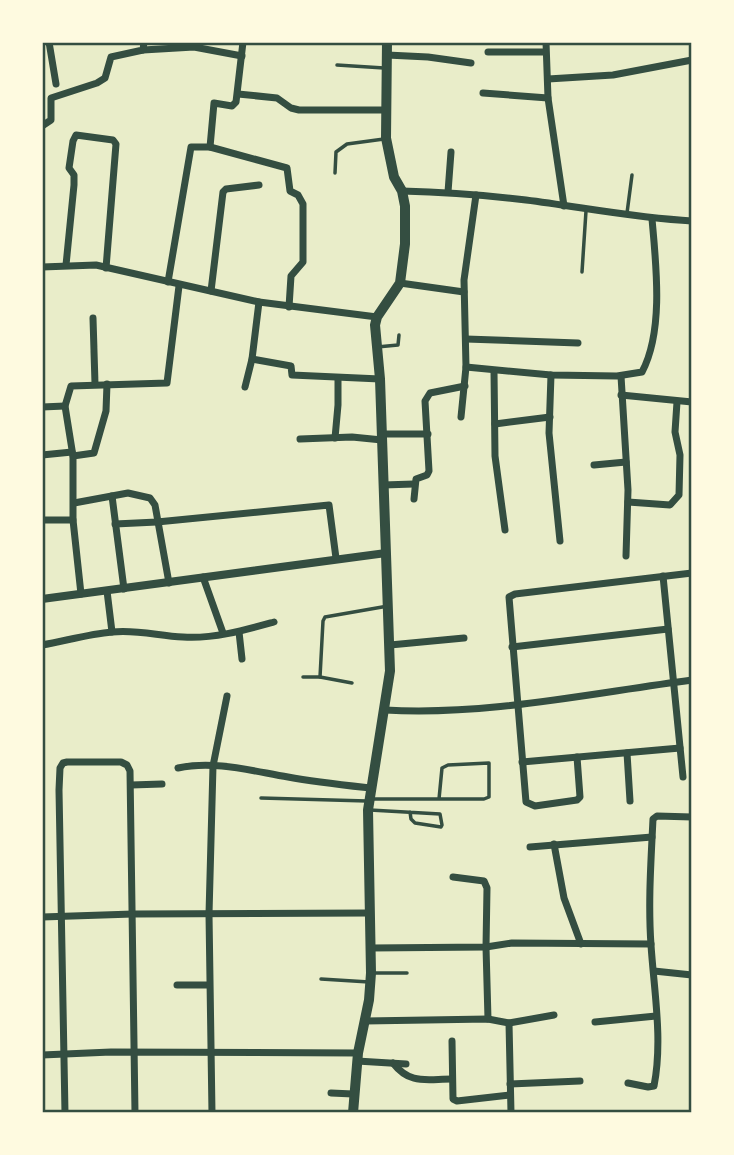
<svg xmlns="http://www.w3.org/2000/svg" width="734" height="1155" viewBox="0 0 734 1155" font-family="'Titillium Web',sans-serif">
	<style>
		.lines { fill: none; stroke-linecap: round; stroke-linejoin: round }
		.service { stroke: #344e41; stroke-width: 3.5 }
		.minor { stroke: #344e41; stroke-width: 7 }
		.tertiary { stroke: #344e41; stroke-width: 8 }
		.secondary { stroke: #344e41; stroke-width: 10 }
		.neatline { fill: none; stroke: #344e41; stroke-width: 2.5 }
	</style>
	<rect width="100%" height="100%" fill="#e9edc9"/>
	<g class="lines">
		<g class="service">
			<path d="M337,65L384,68"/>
			<path d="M335,173L336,152L347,144L384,139"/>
			<path d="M627,213L632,175"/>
			<path d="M582,272L586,211"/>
			<path d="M377,347L398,345L399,335"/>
			<path d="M303,677H320L352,683"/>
			<path d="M320,677L323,621L325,617L388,606"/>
			<path d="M261,798L367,801"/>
			<path d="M370,799H484L489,797V763L448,765L442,768L439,799"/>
			<path d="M370,810L440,814L442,825L441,827L415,823L411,819L410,812"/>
			<path d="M374,973H407"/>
			<path d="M321,979L369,982"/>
		</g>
		<g class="minor">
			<path d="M49,42L56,84"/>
			<path d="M546,42L548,98L564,206"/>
			<path d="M143,50L194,47L242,56"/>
			<path d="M488,52H545"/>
			<path d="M387,55L428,57L471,63"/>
			<path d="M548,79L613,75L692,60"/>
			<path d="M483,93L548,98"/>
			<path d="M238,94L277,98L291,108L299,110H386"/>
			<path d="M42,126L51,120V98L97,83L105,78L111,57L143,50L144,42"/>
			<path d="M210,147L287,168L290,191L298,195L303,204V262L291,276L289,307"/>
			<path d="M402,191C443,192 485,195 526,200C581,207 636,218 692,221"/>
			<path d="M448,192L451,152"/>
			<path d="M66,265L74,185V175L69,168L73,141L76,135L113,140L116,144L106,268"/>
			<path d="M42,267L96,265L259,302L377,317"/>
			<path d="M168,282L191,147H210L214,103L232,106L236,102L243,42"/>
			<path d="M400,283L464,292"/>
			<path d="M211,291L223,192L226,189L259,185"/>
			<path d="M93,318L95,384"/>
			<path d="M466,339L578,343"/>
			<path d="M252,359L291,366L292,375L380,379"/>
			<path d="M466,367L551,375L617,376L642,372C664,331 656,264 652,219"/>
			<path d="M494,371L495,456L505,530"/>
			<path d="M551,375L549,433L560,541"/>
			<path d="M621,376L628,490L626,556"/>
			<path d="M245,387L252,359L259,302"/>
			<path d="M621,395L692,402"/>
			<path d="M42,407L65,406"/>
			<path d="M461,417L466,367L464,280L476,195"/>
			<path d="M495,424L550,417"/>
			<path d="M382,434H428"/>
			<path d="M335,438L338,405V378"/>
			<path d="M300,439L352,437L382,440"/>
			<path d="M42,455L72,452"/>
			<path d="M73,456L94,453L106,411L107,384"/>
			<path d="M594,465L626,462"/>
			<path d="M383,485L414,484"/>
			<path d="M112,496L124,589"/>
			<path d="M414,499L416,479L427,475L429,471L425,401L430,393L465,386"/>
			<path d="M628,502L670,505L679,495L680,455L675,432L677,402"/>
			<path d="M74,503L128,493L150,498L155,505L169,583"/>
			<path d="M42,520H73"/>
			<path d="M115,524L157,522L329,505L336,558"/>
			<path d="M663,576L683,777"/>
			<path d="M203,577L223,633"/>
			<path d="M107,591L112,632"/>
			<path d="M81,594L73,520V456L65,406L71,386L167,383L179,286"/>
			<path d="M239,632L242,659"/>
			<path d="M42,645C65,641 89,634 112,632C136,629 159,636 183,637C214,639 245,630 274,622"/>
			<path d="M390,645L464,638"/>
			<path d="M512,647L668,629"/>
			<path d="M385,710C487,716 591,693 692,680"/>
			<path d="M627,753L630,801"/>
			<path d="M577,757L580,797L577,800L535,806L526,802L509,597L515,594L692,573"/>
			<path d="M522,762L680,748"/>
			<path d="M178,768C214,760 252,771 288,777C315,782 343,785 370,788"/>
			<path d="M131,785L162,784"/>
			<path d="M554,844L564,898L581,944"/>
			<path d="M530,847L652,837"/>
			<path d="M453,877L484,881L487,888L486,947L488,1019"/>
			<path d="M42,917L133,914L370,913"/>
			<path d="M371,948L486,947L512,943L651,944"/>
			<path d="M654,971L692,975"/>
			<path d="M177,985H209"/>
			<path d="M365,1021L488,1019L509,1023L511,1113"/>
			<path d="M595,1022L656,1016"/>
			<path d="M509,1023L554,1015"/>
			<path d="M452,1041L453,1099L457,1101L510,1095"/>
			<path d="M42,1055L111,1052L358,1053"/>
			<path d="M357,1061L406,1064"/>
			<path d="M393,1063C410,1085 426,1079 452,1079"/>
			<path d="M628,1083L648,1087L654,1086C663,1040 654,991 651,945C648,903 651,861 653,819L657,816L692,817"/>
			<path d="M510,1084L580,1081"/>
			<path d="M331,1093L353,1094"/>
			<path d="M65,1113L59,790L60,768L63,763L67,762H121L127,765L130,771L135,1113"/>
			<path d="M212,1113L209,914L213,766L227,696"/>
		</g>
		<path class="tertiary" d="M42,599L386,553"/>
		<path class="secondary" d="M353,1113L358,1053L369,1000L371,973L368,810L390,671L380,379L375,325L377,317L400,283L405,244V206L402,191L394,177L386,138L387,42"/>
	</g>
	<rect width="734" height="1155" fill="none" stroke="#fefae0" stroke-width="88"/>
	<rect x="44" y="44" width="646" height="1067" class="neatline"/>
</svg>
